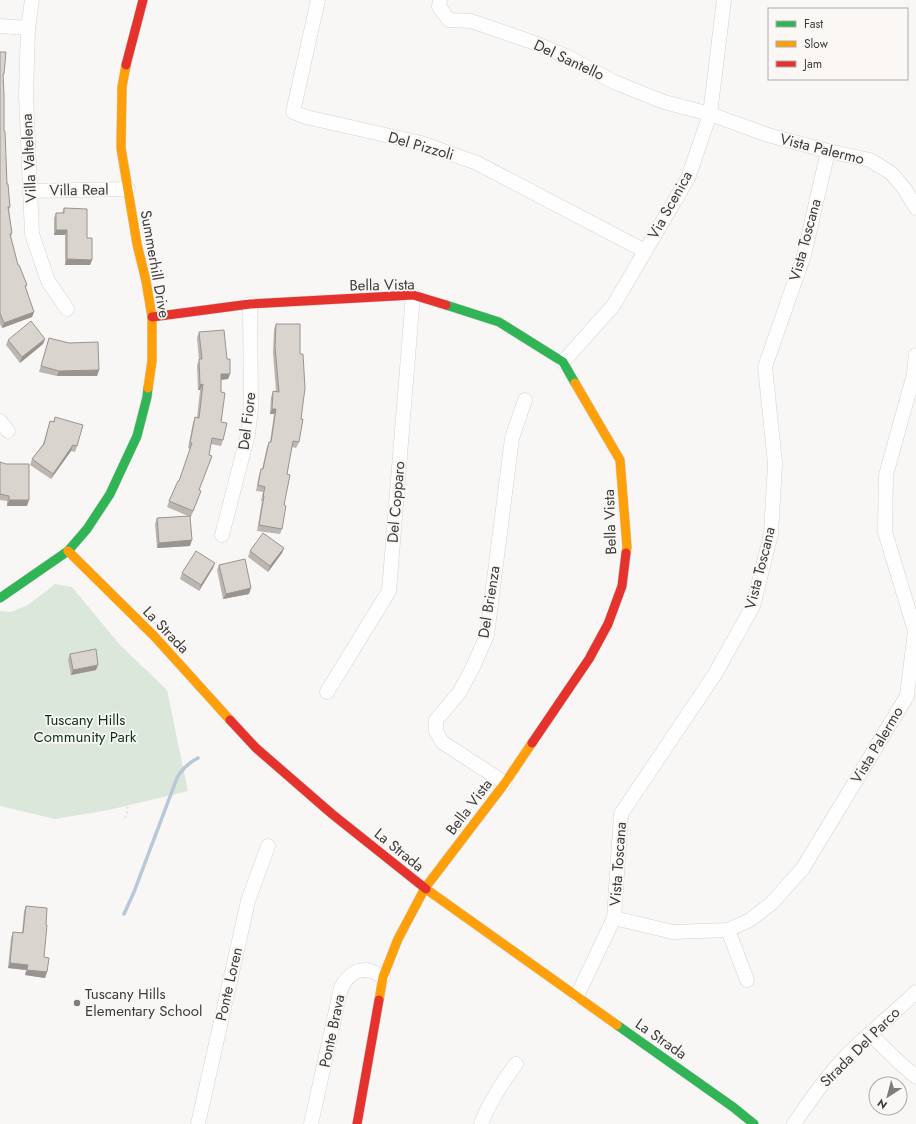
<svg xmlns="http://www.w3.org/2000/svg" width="916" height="1124" viewBox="0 0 916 1124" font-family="Jost,sans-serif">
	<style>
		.green { fill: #dbe7da }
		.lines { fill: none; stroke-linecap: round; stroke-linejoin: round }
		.stream { stroke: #b8c7d9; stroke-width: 3.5 }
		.street-casing { stroke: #d4d3d1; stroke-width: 15 }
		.fast-casing { stroke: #d4d3d1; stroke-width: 10 }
		.slow-casing { stroke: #d4d3d1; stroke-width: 10 }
		.jam-casing { stroke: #d4d3d1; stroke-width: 10 }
		.path { stroke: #e2e2e1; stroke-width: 2; stroke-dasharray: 2 3; stroke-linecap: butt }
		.street { stroke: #fefefe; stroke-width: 14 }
		.fast { stroke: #30b455; stroke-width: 9 }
		.slow { stroke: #ff9f0a; stroke-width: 9 }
		.jam { stroke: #e5322d; stroke-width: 9 }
		.wall { fill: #bbb6b1 }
		.shaded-wall { fill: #999490 }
		.building { fill: #dad4ce; stroke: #999490 }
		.poi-dot { fill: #7f7d7c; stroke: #faf7f4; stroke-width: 1.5 }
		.labels { text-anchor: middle; stroke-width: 3.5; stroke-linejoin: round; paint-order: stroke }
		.street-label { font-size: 15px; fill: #3d3c3b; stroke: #faf7f4 }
		.park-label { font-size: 15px; fill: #0c3613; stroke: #faf7f4 }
		.poi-label { font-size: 15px; fill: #3d3c3b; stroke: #faf7f4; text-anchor: start }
	</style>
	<rect width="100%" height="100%" fill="#f9f7f5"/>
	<path class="green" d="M55,584L72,587L120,645L167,690L188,791L109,810L55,819L0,806V611L11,612L28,605Z"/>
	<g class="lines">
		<path class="stream" d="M124,914L134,892L177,778C182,769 188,763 198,758"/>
		<g class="street-casing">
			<g id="street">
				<path d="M32,0L28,28L26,95L32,234L48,281L67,309"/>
				<path d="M318,0L293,112L306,117L421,143L477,163L645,251"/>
				<path d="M440,0L439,7L449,20L471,21L532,42L568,57L614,82L664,102L710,114L768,135L828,151L870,160L891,173L904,188L916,208"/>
				<path d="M0,26L28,28"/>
				<path d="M31,191L128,189"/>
				<path d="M563,362L613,306L688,178L710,114L724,0"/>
				<path d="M0,421L8,431"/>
				<path d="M222,535L248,434L251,409L250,304"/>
				<path d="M327,692L389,591L413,295"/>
				<path d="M505,783L442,742L436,731V720L459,693L473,667L487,635L512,438L525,400"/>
				<path d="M614,918L673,932L728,930L750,920L772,903L803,868L907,696L915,631L885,532L886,475L914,374L916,355"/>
				<path d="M728,930L747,980"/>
				<path d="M577,996L614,918L621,814L715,674L753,606L771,534L775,463L765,367L804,255L828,151"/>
				<path d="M870,1034L902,1065L916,1077"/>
				<path d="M198,1124L248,901L268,846"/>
				<path d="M311,1124L341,988C346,978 355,969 367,970C372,971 378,974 383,977"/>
				<path d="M481,1124C489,1102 502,1083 516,1064"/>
				<path d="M794,1124C810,1100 826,1077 846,1056C868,1034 893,1014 916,992"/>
			</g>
		</g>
		<g class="fast-casing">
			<g id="fast">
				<path d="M446,305L499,322L563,362L575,383"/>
				<path d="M0,598L68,551L87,529L110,494L137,436L147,397L148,388"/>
				<path d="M617,1025L733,1107L754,1124"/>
			</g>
		</g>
		<g class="slow-casing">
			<g id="slow">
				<path d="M126,65L122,87L121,148L137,244L146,281L152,317V361L148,388"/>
				<path d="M575,383L620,460L627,547L626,553"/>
				<path d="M68,551L155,637L230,720"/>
				<path d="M426,889L617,1025"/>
				<path d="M379,1000L383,977L398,939L425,888L505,783L532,743"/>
			</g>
		</g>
		<g class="jam-casing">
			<g id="jam">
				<path d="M126,65L143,0"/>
				<path d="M152,317L250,304L413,295L446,305"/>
				<path d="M230,720L256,748L332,814L426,889"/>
				<path d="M532,743L589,659L608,624L622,586L626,553"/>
				<path d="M357,1124L379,1000"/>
			</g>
		</g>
		<g class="path">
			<path d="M42,663L44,677"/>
			<path d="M66,673L68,684L67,686L82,698L131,689"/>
			<path d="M85,673L89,696"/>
			<path d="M67,676L97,671V667"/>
			<path d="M69,676L66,659L70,658"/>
			<path d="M0,685L65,673"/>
			<path d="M111,693L128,802L127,814L124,820"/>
		</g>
		<use href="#street" class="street"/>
		<use href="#fast" class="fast"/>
		<use href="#slow" class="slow"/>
		<use href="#jam" class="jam"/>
	</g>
	<g class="wall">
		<path d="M0,52L3,78L4,131L7,184L10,207L9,210L12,233L11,237L18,265L27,285L26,288L34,312L32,317L2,328L0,324Z"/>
		<path d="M64,208L87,238L92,260L90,265H65V235H54V218L56,213H62Z"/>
		<path d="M276,324L299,442L296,448L292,447L287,474L284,505L282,529L280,534L257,531L262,501H261L263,492L256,491L259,475L261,469H262L267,447L269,442H270L274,414H270L271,397L273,391L276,392L273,353L274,329Z"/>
		<path d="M199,332L227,359L230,374L228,379L221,380V422L223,440L221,446L211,444L199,490V497L191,517H190V546L157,548L155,524L157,518L188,516L167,507L169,501L179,481L190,449L188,448L193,423L195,417L197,418L200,390H198L197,365L199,360L197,338Z"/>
		<path d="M49,338L99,370L97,376H57L39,372Z"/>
		<path d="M45,339L43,344L20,363L6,345L8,340Z"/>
		<path d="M55,417L77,446L75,452L71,451L51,479L30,465L32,459L43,444L50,421L53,422Z"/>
		<path d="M0,462L27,506H7V501L0,500Z"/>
		<path d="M284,548L282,553L268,572L248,557L250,551Z"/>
		<path d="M215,563L213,568L199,591L180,579L182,573Z"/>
		<path d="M219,565L249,594L223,599L217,570Z"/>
		<path d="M70,654L96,670L71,675L68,660Z"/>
		<path d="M26,906L44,957L47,972L45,978L25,975L26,970L8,968L11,938L13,932L22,933L24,911Z"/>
	</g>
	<g class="shaded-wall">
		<path d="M56,230H67L65,235H54Z"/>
		<path d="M67,259L92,260L90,265H65Z"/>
		<path d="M34,312L32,317L2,328L4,323Z"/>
		<path d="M45,339L43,344L20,363L22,357Z"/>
		<path d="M99,370L97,376H57L59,371Z"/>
		<path d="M221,374H230L228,379L219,380Z"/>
		<path d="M203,384L200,390H198L200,385Z"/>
		<path d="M272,409H276L274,414H270Z"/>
		<path d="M73,445L71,451L51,479L53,474Z"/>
		<path d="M9,500H29L27,506H7Z"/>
		<path d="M192,540L190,546L157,548L159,543Z"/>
		<path d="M284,548L282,553L268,572L270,566Z"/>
		<path d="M215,563L213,568L199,591L201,585Z"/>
		<path d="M251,588L249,594L223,599L226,594Z"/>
		<path d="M98,665L96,670L71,675L73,670Z"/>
		<path d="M10,963L28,965L26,970L8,968Z"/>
		<path d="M27,970L47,972L45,978L25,975Z"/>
	</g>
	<g class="building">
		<path d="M0,52H6L4,74H3L4,95V131H5L7,184H8L10,207H8L12,233L10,234L18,265H19L27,285L25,286L34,312L4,323L0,313Z"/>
		<path d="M64,208L87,209V238H92V260L67,259V230H56V213H64Z"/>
		<path d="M31,321L45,339L22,357L8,340Z"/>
		<path d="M276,324H300V354H303L305,388L301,419H303L299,442L293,441L287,474L290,475L284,505L286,506L282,529L259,525L264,496H263L265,487L258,485L261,469H263L269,442H271L276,409H272L273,391L279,392L275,347Z"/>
		<path d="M224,330L227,359H230V374H221V392L225,393L221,422L227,423L223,440L212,438L209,455L212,456L199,490L201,491L193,511L169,501L178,481H179L192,443H190L195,417L199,418L203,384L200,385L199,359H202L199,332Z"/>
		<path d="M49,338L69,343L98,342L99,370L59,371L41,366Z"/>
		<path d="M55,417L83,425L77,446L73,445L53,474L32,459L44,444L50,421L54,422Z"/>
		<path d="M0,462L6,464H29V500H9V496L0,494Z"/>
		<path d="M190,516L192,540L159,543L157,518Z"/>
		<path d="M263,533L284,548L270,566L250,551Z"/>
		<path d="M196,551L215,563L201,585L182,573Z"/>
		<path d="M245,559L251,588L226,594L219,565Z"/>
		<path d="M96,649L98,665L73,670L70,654Z"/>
		<path d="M26,906L47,908L46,925H47L44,957L49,958L47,972L27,970L28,965L10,963L13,932L23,933Z"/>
	</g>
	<circle class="poi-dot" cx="77" cy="1003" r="4"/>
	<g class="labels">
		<g class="street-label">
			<text transform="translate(569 60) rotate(25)" y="5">Del Santello</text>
			<text transform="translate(421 146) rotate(16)" y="5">Del Pizzoli</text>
			<text transform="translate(822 149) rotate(14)" y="5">Vista Palermo</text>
			<text transform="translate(29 158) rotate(-93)" y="5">Villa Valtelena</text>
			<text transform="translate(79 190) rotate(-1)" y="5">Villa Real</text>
			<text transform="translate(670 205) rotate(-61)" y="5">Via Scenica</text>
			<text transform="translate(805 240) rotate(-75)" y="5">Vista Toscana</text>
			<text transform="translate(155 264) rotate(80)" y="5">Summerhill Drive</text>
			<text transform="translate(382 285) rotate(-1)" y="5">Bella Vista</text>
			<text transform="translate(247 421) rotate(-83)" y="5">Del Fiore</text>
			<text transform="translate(396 502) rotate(-85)" y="5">Del Copparo</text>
			<text transform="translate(610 522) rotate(-92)" y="5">Bella Vista</text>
			<text transform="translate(760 568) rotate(-76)" y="5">Vista Toscana</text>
			<text transform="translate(489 602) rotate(-81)" y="5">Del Brienza</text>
			<text transform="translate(166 630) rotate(46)" y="5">La Strada</text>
			<text transform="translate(877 745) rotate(-59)" y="5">Vista Palermo</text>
			<text transform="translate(469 807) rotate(-53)" y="5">Bella Vista</text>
			<text transform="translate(399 850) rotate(39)" y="5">La Strada</text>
			<text transform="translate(618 864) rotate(-86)" y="5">Vista Toscana</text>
			<text transform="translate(229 984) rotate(-77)" y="5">Ponte Loren</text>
			<text transform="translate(332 1031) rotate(-78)" y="5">Ponte Brava</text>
			<text transform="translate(661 1039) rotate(35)" y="5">La Strada</text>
			<text transform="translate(860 1047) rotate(-45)" y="5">Strada Del Parco</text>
		</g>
		<g class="park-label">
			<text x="85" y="725">Tuscany Hills<tspan x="85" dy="17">Community Park</tspan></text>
		</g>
		<g class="poi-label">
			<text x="85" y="999">Tuscany Hills<tspan x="85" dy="17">Elementary School</tspan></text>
		</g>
	</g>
	<rect x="768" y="8" width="140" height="72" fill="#faf7f4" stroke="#aeacaa"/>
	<rect x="776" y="21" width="20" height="6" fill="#30b455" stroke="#aeacaa"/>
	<text x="804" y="28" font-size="12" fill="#3d3c3b">Fast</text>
	<rect x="776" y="41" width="20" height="6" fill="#ff9f0a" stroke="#aeacaa"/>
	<text x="804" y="48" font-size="12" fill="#3d3c3b">Slow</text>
	<rect x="776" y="61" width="20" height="6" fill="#e5322d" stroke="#aeacaa"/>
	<text x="804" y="68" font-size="12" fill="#3d3c3b">Jam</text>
	<g transform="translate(888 1096) rotate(216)"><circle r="19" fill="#faf7f4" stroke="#aeacaa"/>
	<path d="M0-3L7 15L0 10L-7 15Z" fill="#7f7d7c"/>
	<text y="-6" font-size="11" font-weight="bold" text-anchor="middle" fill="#3d3c3b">N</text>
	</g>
</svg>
